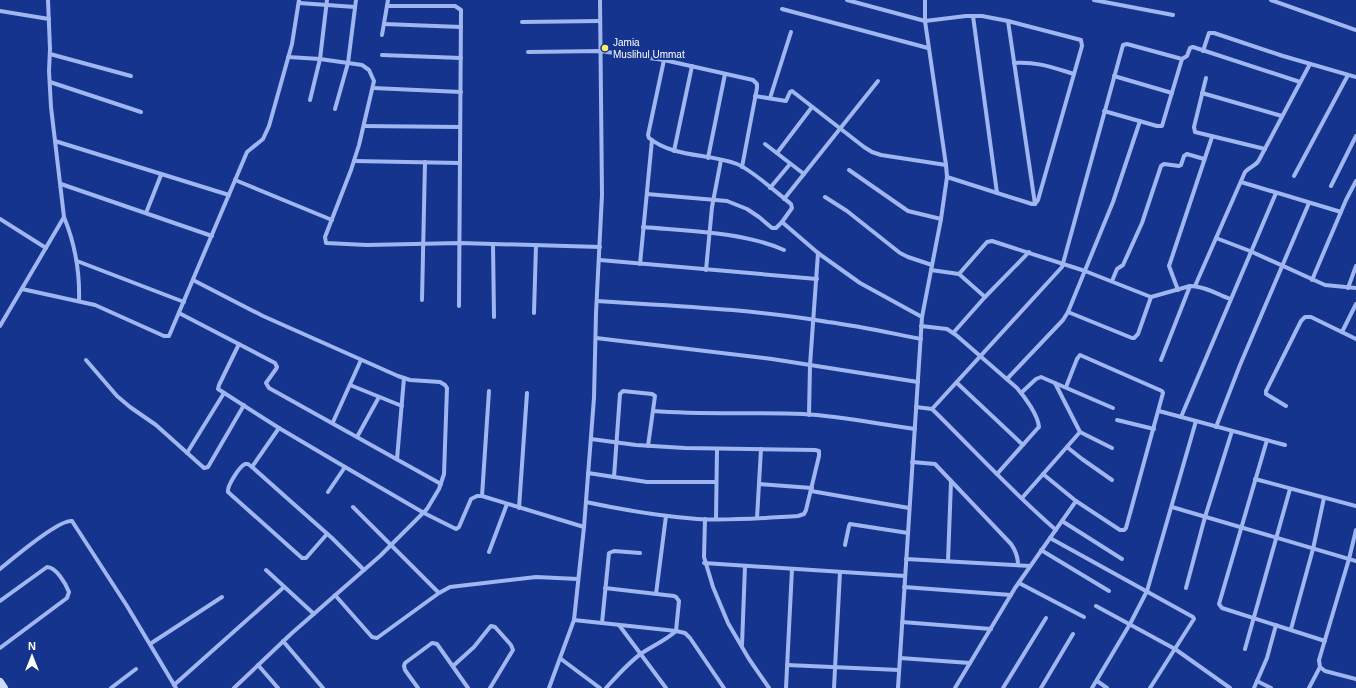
<svg xmlns="http://www.w3.org/2000/svg" width="1356" height="688" viewBox="0 0 1356 688" font-family="Arial,sans-serif">
	<style>
		.lines { fill: none; stroke-linecap: round; stroke-linejoin: round }
		.street { stroke: #a0b6f0; stroke-width: 4 }
		.secondary { stroke: #cedafb; stroke-width: 8 }
		.poi-dot { fill: #ffed5f; stroke: #15348e; stroke-width: 1.5 }
		.labels { text-anchor: middle; stroke-width: 4; stroke-linejoin: round; paint-order: stroke }
		.poi-label { font-size: 10px; fill: #fff; stroke: #15348e; text-anchor: start }
	</style>
	<rect width="100%" height="100%" fill="#15348e"/>
	<g class="lines">
		<g class="street">
			<path d="M847,0L925,21L966,16H982L1008,21L1081,40L1082,46L1038,200L1035,204"/>
			<path d="M1094,0L1173,15"/>
			<path d="M1271,0L1356,30"/>
			<path d="M299,3L355,7"/>
			<path d="M387,6H455L461,10L459,306"/>
			<path d="M782,9L928,48"/>
			<path d="M0,11L49,19"/>
			<path d="M973,16L997,193"/>
			<path d="M522,22L600,21"/>
			<path d="M384,24L461,27"/>
			<path d="M382,35L388,0"/>
			<path d="M1203,51L1209,33H1214L1283,56L1356,77"/>
			<path d="M528,52L600,51L664,60L753,80L757,84V88L742,167"/>
			<path d="M50,54L131,76"/>
			<path d="M382,55L461,58"/>
			<path d="M288,57L320,59L362,65L369,70L374,81L359,145L351,170L325,237L326,243L367,245L460,243L600,247"/>
			<path d="M664,60L648,135L649,138C674,158 708,153 737,164C752,170 777,193 791,204L792,208L782,222L818,253L860,283L922,317"/>
			<path d="M1014,63C1036,61 1054,68 1074,74"/>
			<path d="M1114,76L1172,93"/>
			<path d="M1206,78L1194,127L1195,132L1265,149"/>
			<path d="M50,82L141,112"/>
			<path d="M373,88L461,92"/>
			<path d="M1202,93L1282,116"/>
			<path d="M755,96L786,101L790,92L792,91L864,147L872,152L881,155L946,165"/>
			<path d="M770,98L791,32"/>
			<path d="M310,100L320,59L327,0"/>
			<path d="M335,109L348,63L356,0"/>
			<path d="M1104,111L1157,126H1162L1182,59"/>
			<path d="M364,126L460,127"/>
			<path d="M55,141L229,195"/>
			<path d="M765,144L804,174"/>
			<path d="M674,151L692,66"/>
			<path d="M777,153L812,107"/>
			<path d="M708,158L725,74"/>
			<path d="M354,161L460,163"/>
			<path d="M849,170L908,211L941,219"/>
			<path d="M1294,176L1348,75"/>
			<path d="M947,177L1032,204H1035L1008,21"/>
			<path d="M235,180L332,220"/>
			<path d="M1241,182L1341,212"/>
			<path d="M61,184L212,236"/>
			<path d="M1331,186L1356,136"/>
			<path d="M770,188L790,164"/>
			<path d="M647,194L727,201L747,209L759,217L772,228H776L782,222"/>
			<path d="M825,197L847,211L900,253L908,257L932,265"/>
			<path d="M784,199L878,81"/>
			<path d="M146,213L161,175"/>
			<path d="M64,217C75,244 80,271 79,301"/>
			<path d="M0,219L46,248"/>
			<path d="M643,227C687,231 744,232 784,250"/>
			<path d="M1216,238L1250,251L1325,285L1356,288"/>
			<path d="M493,244L494,317"/>
			<path d="M600,260L817,279"/>
			<path d="M77,261L184,302"/>
			<path d="M640,264L652,140"/>
			<path d="M706,270L712,207L721,160"/>
			<path d="M931,270L959,274L985,297"/>
			<path d="M959,274L987,242L992,241L1085,271L1151,297L1190,286C1204,286 1217,294 1230,299"/>
			<path d="M193,280L263,316L398,376L410,380L440,382L445,385L447,388L444,474L439,489L427,509L380,556L292,633L234,688"/>
			<path d="M1312,280L1346,200L1356,181"/>
			<path d="M1112,281L1117,269L1123,265L1142,223L1161,166L1164,164L1179,166L1181,165L1184,156L1187,154L1204,159"/>
			<path d="M1195,286L1245,172C1249,167 1256,166 1259,160L1310,64"/>
			<path d="M1348,288L1356,266"/>
			<path d="M22,289L95,305L164,336H169L247,152L263,139L269,126L292,44L299,0"/>
			<path d="M1178,290L1169,266L1212,137"/>
			<path d="M422,300L425,162"/>
			<path d="M597,301C674,306 752,309 828,322C859,326 890,333 921,339"/>
			<path d="M1068,312L1132,338H1134L1138,334L1151,297"/>
			<path d="M179,313L275,363L277,367L276,369L266,383L269,388L441,484"/>
			<path d="M534,313L536,245"/>
			<path d="M0,326L64,217L51,107L49,71L50,49L48,0"/>
			<path d="M921,326L947,329L956,335L1017,388C1025,397 1038,415 1039,427L1037,429L997,474"/>
			<path d="M954,332L985,297L1029,252"/>
			<path d="M1342,332L1356,304"/>
			<path d="M596,338L772,359L918,382"/>
			<path d="M239,344L219,385L218,389L279,428L345,467L424,513L456,529L459,527L471,499L477,496H482L584,527"/>
			<path d="M86,360L117,396L130,407L156,425L204,468L208,467L244,405"/>
			<path d="M1161,360L1190,286"/>
			<path d="M1007,379L1063,320L1068,312L1113,202L1140,121"/>
			<path d="M957,383L1023,445"/>
			<path d="M350,385L402,406"/>
			<path d="M1021,393L1036,379L1041,377L1113,408"/>
			<path d="M1286,406L1266,394V391L1301,321L1305,317H1311L1356,339"/>
			<path d="M916,407L932,409C973,449 1012,492 1056,530"/>
			<path d="M932,409L1062,267L1123,45L1127,44L1182,59L1187,56L1190,48L1193,47L1300,82"/>
			<path d="M653,411C703,415 753,412 803,414C840,416 878,424 915,429"/>
			<path d="M1159,411L1285,445"/>
			<path d="M809,415L810,365L818,253"/>
			<path d="M1181,417L1276,193"/>
			<path d="M1117,420L1154,429"/>
			<path d="M333,422L361,360"/>
			<path d="M1216,427L1240,365L1309,203"/>
			<path d="M279,428L252,467L248,464H245C239,467 227,486 228,492L302,558H306L327,534"/>
			<path d="M1080,432L1112,448"/>
			<path d="M357,437L379,397"/>
			<path d="M1267,440L1219,604L1222,608L1325,641"/>
			<path d="M1067,447L1082,459L1112,480"/>
			<path d="M187,453L224,393"/>
			<path d="M397,459L404,378"/>
			<path d="M912,462L935,464L1011,544C1016,551 1018,557 1018,565"/>
			<path d="M252,467L332,538L364,570"/>
			<path d="M588,473L647,482H716"/>
			<path d="M1043,474L1076,501L1120,530H1124L1126,528L1163,393L1162,391L1080,355L1077,359L1066,387"/>
			<path d="M614,477L620,394L623,391L652,394L655,396L648,446"/>
			<path d="M1255,479L1356,506"/>
			<path d="M759,484L812,488"/>
			<path d="M811,491L909,508"/>
			<path d="M328,492L345,467"/>
			<path d="M482,496L489,391"/>
			<path d="M1022,498L1080,432L1055,383"/>
			<path d="M586,502C623,510 659,516 697,519C730,521 764,518 798,516L804,514L806,510L819,456V451L815,450L685,448L636,445L591,439"/>
			<path d="M353,507L439,593"/>
			<path d="M1172,507L1356,561"/>
			<path d="M519,508L527,393"/>
			<path d="M757,518L761,449"/>
			<path d="M705,519L704,557L713,587L728,623L749,659L769,688"/>
			<path d="M716,519L717,449"/>
			<path d="M1062,521L1122,559"/>
			<path d="M1356,530L1349,559L1319,660L1320,667L1325,671L1356,679"/>
			<path d="M1050,538L1193,617L1194,619L1192,622L1150,688"/>
			<path d="M845,545L849,526L850,524L908,533"/>
			<path d="M1041,550L1109,591"/>
			<path d="M489,552L507,504"/>
			<path d="M906,559L1030,566"/>
			<path d="M948,561L951,482"/>
			<path d="M704,563L905,576"/>
			<path d="M0,569C12,559 59,519 72,521L127,606L176,688"/>
			<path d="M266,570L314,614"/>
			<path d="M1019,583L1084,617"/>
			<path d="M904,587L1011,595"/>
			<path d="M605,588L674,596L676,597L679,601L676,631C666,640 653,646 642,653C628,663 617,676 606,688"/>
			<path d="M1186,588L1205,517L1232,431"/>
			<path d="M656,594L666,516"/>
			<path d="M335,595L372,637L377,638L439,593L450,587L536,577L578,579"/>
			<path d="M0,601L47,567C56,567 66,584 69,592L67,598L0,648"/>
			<path d="M1096,606L1175,649L1230,688"/>
			<path d="M574,620L676,631L685,633L690,638L724,688"/>
			<path d="M902,622L991,629"/>
			<path d="M602,623L609,553L614,551L640,553"/>
			<path d="M619,625L666,688"/>
			<path d="M1291,629L1313,549L1324,498"/>
			<path d="M283,641L323,688"/>
			<path d="M150,644L222,597"/>
			<path d="M742,645L745,566"/>
			<path d="M1245,649L1290,489"/>
			<path d="M900,658L970,663"/>
			<path d="M561,659L600,688"/>
			<path d="M258,665L278,688"/>
			<path d="M787,665L899,670"/>
			<path d="M453,666L474,647L490,627L491,626L495,627L511,645L513,650L490,688"/>
			<path d="M1097,681L1107,688"/>
			<path d="M1257,681L1271,688"/>
			<path d="M174,685L284,587"/>
			<path d="M111,688L136,669"/>
			<path d="M418,688L405,670L404,666L405,663L432,643L437,644L468,688"/>
			<path d="M549,688L574,620L584,527L594,398L596,313L602,195L600,0"/>
			<path d="M786,688L792,569"/>
			<path d="M834,688L840,572"/>
			<path d="M898,688L922,317L941,219L947,177L946,165L925,21V0"/>
			<path d="M955,688L1015,588L1076,501"/>
			<path d="M1003,688L1046,618"/>
			<path d="M1041,688L1073,634"/>
			<path d="M1092,688L1130,624L1147,591L1196,421"/>
			<path d="M1254,688L1267,658L1276,625"/>
			<path d="M1309,688L1320,667"/>
		</g>
		<path class="secondary" d="M0,682L4,688"/>
	</g>
	<circle class="poi-dot" cx="605" cy="48" r="4"/>
	<g class="labels">
		<g class="poi-label">
			<text x="613" y="46">Jamia<tspan x="613" dy="12">Muslihul Ummat</tspan></text>
		</g>
	</g>
	<g transform="translate(32 656)" stroke="#15348e" stroke-width="3" paint-order="stroke">
	<path d="M0-3L7 15L0 10L-7 15Z" fill="#ffffff"/>
	<text y="-6" font-size="11" font-weight="bold" text-anchor="middle" fill="#ffffff">N</text>
	</g>
</svg>
